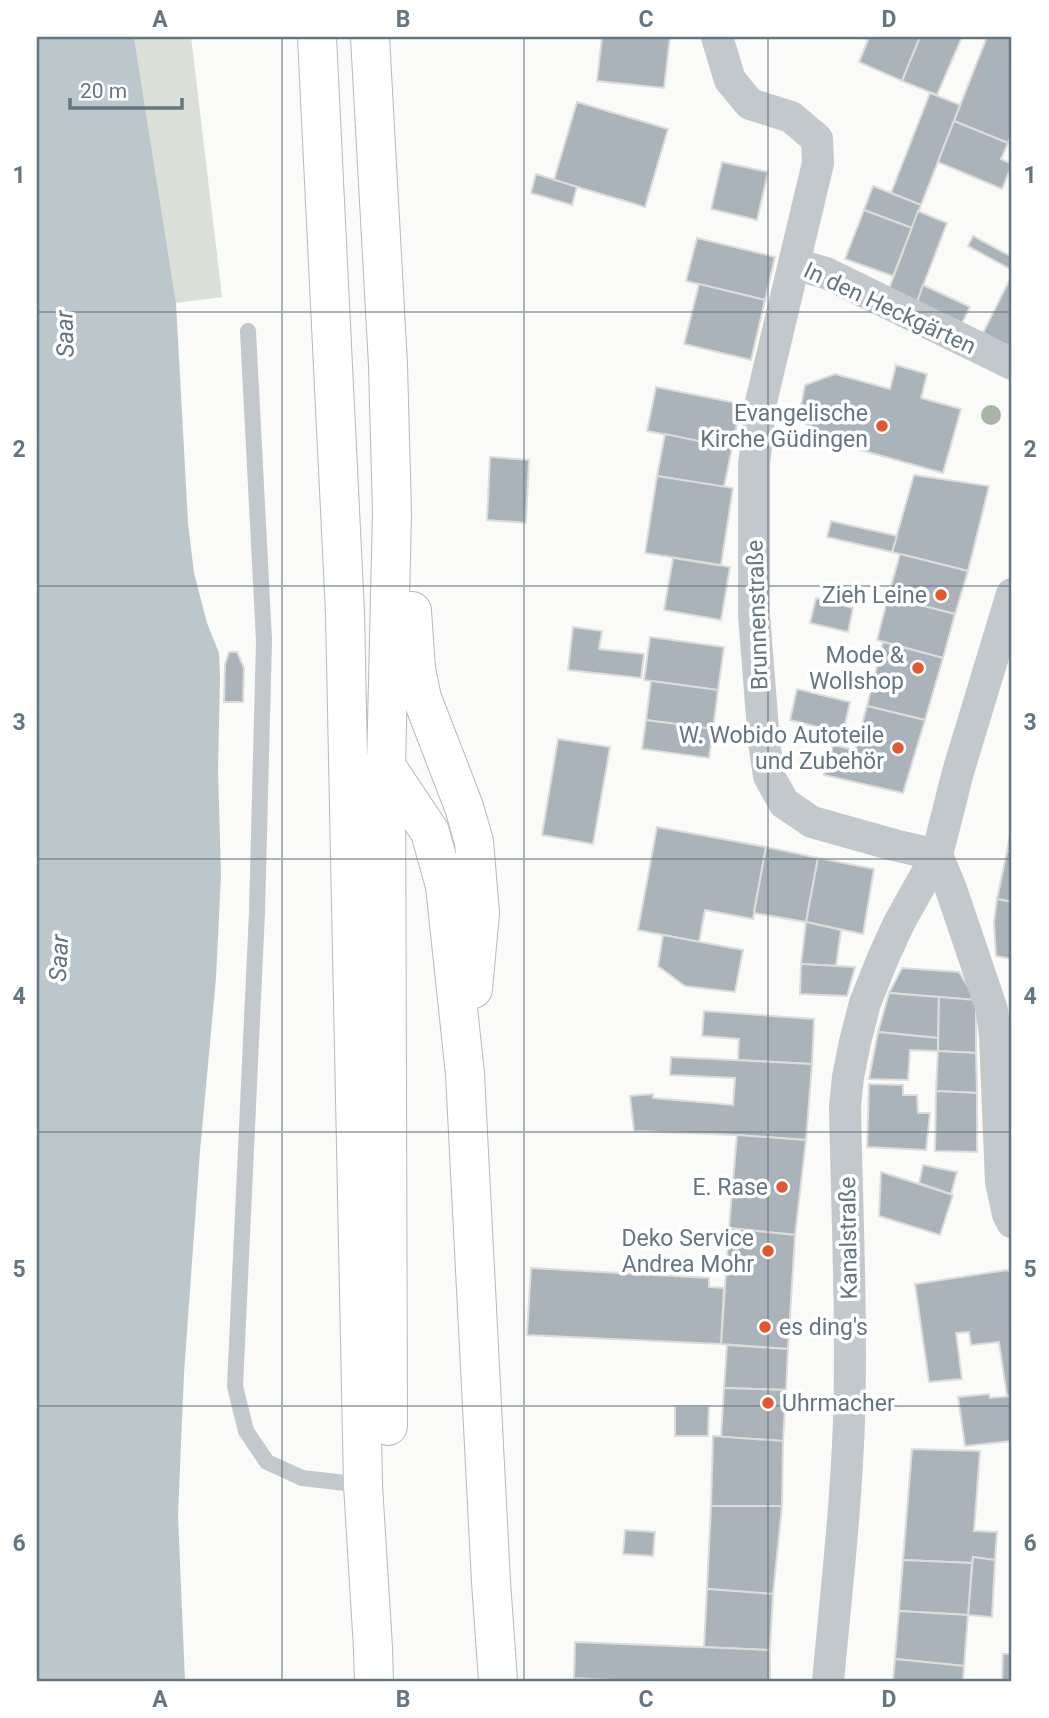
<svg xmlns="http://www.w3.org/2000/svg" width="1049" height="1718" viewBox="0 0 1049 1718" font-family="Roboto,sans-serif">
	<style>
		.green { fill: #dadfd7 }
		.water { fill: #bbc7cb; fill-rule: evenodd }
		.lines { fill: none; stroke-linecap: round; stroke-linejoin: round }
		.river { stroke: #bbc7cb; stroke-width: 68 }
		.building { fill: #aab3b9; stroke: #dcdcda; stroke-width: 2 }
		.primary-casing { stroke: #b5babe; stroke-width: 40 }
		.lane { stroke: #c3c8cc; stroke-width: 16 }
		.street { stroke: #c3c8cc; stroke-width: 32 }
		.primary { stroke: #fff; stroke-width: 38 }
		.tree { fill: #aab4a7 }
		.grid { fill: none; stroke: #657683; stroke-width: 2; stroke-opacity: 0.55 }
		.poi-dot { fill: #e4572e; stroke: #fff; stroke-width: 2.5 }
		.labels { text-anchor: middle; stroke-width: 7; stroke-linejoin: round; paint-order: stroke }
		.street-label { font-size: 23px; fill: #657683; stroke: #fff }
		.poi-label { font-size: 23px; fill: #657683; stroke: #fff; text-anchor: end }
		.water-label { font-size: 24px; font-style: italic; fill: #60757c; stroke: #fff }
		.neatline { fill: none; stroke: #657683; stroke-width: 2.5 }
		.grid-label { font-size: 23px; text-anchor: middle; font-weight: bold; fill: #657683 }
	</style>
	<rect width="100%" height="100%" fill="#fafaf8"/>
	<path class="green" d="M134,37H191L222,297L176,303Z"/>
	<path class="water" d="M37,37H134L176,303L188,523L194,573L207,623L219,653L220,678L218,771L221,875L216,978L200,1151L184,1373L178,1515L185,1681H37ZM74,632L81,641L80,673L67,672L68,642Z"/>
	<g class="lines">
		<path class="river" d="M69,766C73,688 74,614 71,536"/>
	</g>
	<g class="building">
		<path d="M602,37H670L664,88L597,81Z"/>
		<path d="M860,37H920L902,81L859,62L868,40Z"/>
		<path d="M920,37H962L937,95L902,81Z"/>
		<path d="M987,37H1012V132L1008,143L954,121Z"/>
		<path d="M930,93L960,105L921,205L891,193Z"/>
		<path d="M577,102L668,129L645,207L554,180Z"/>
		<path d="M954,121L1008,143L1001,159L1012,164L1002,189L938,162Z"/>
		<path d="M722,162L768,172L757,220L711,209Z"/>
		<path d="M536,174L577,187L572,205L531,193Z"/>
		<path d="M873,186L921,205L912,228L864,210Z"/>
		<path d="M864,210L912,228L893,276L845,259Z"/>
		<path d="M918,211L947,223L917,302L889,289Z"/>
		<path d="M973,236L1012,257V270L968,246Z"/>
		<path d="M697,238L775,257L765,300L686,281Z"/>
		<path d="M1012,275V349L983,333Z"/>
		<path d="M699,284L765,300L751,360L684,344Z"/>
		<path d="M923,285L970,307L962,323L917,302Z"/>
		<path d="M896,365L927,374L921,398L961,409L943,473L818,438L799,416L805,385L835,374L890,389Z"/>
		<path d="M656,387L741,404L732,448L647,431Z"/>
		<path d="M665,434L732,448L724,487L657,476Z"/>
		<path d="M490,457L529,460L526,523L487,520Z"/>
		<path d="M914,475L989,486L968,571L892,552Z"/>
		<path d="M657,476L733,488L721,565L645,553Z"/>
		<path d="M831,521L897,536L892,552L827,537Z"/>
		<path d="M900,554L968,571L955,614L888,597Z"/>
		<path d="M673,558L730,567L721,620L664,610Z"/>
		<path d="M888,597L955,614L943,658L877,640Z"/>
		<path d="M816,598L853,608L848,632L810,623Z"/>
		<path d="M573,627L602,631L599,649L644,654L641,678L568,670Z"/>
		<path d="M650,637L724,647L718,690L644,680Z"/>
		<path d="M883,642L943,658L925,720L867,706Z"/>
		<path d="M229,652H237L244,668L243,702H224L225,665Z"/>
		<path d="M651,681L718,690L713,729L646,720Z"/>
		<path d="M797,689L850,702L843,733L790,720Z"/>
		<path d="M867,706L925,720L903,793L824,775L833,745L855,750Z"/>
		<path d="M646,720L713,729L709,758L642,749Z"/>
		<path d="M558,739L610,747L593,844L542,835Z"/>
		<path d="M1012,824V852L1007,851Z"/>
		<path d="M657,827L766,847L753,919L705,910L699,942L638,930Z"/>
		<path d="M766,847L818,858L806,922L754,913Z"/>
		<path d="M1007,851L1012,852V902L997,899Z"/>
		<path d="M818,858L874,869L863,934L806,922Z"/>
		<path d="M997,899L1012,902V959L996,956L994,922Z"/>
		<path d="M806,922L841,930L836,966L801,964Z"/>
		<path d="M663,935L743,950L735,992L685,986L658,966Z"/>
		<path d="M801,964L855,967L847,996L800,994Z"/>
		<path d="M902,968L959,972L976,1000L889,993Z"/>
		<path d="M889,993L939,997L938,1038L878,1032Z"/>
		<path d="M939,997L976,1000V1053L938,1051Z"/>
		<path d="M704,1011L814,1019L812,1064L738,1060L739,1039L702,1036Z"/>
		<path d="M878,1032L938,1038V1051L910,1050L908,1080L869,1079Z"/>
		<path d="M938,1051L976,1053L977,1093L936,1091Z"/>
		<path d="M671,1057L812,1064L806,1140L737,1135L634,1131L630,1096L653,1094V1098L733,1105L735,1078L670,1075Z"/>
		<path d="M869,1084L903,1085V1095H917L918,1113H930L926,1150L867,1147Z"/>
		<path d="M936,1091L977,1093V1152L935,1151Z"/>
		<path d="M737,1135L806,1140L795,1235L729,1228Z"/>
		<path d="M923,1165L957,1172L951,1194L919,1183Z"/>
		<path d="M881,1172L953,1195L940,1235L879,1216Z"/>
		<path d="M729,1228L795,1235L788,1349L721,1344Z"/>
		<path d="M531,1268L709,1278V1287L724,1288L721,1344L527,1335Z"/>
		<path d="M1007,1270L1012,1274V1396H1007L999,1342L971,1345L969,1332L956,1333L962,1379L929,1382L915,1284Z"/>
		<path d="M727,1345L788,1349L786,1390L724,1388Z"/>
		<path d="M724,1388L786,1390L783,1441L721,1437Z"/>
		<path d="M989,1394L990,1398L1012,1396V1441L965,1446L958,1397Z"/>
		<path d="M675,1406H709L708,1436H675Z"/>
		<path d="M713,1436L783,1441L782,1506H711Z"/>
		<path d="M912,1449L980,1451L974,1531L997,1532L995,1560L973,1557L972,1563L903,1560Z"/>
		<path d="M711,1506H782L773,1594L707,1589Z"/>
		<path d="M625,1530L655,1532L653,1556L623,1554Z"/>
		<path d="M973,1557L995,1560L992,1617L968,1615Z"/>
		<path d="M903,1560L972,1563L968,1615L899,1611Z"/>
		<rect x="1010" y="1586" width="2" height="68"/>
		<path d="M707,1589L773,1594L770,1650L704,1647Z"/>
		<path d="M899,1611L968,1615L964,1666L895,1659Z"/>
		<path d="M575,1642L770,1650V1681H635L574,1678Z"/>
		<path d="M1003,1654H1012V1681H1002Z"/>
		<path d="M895,1659L964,1666L963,1681H893Z"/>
	</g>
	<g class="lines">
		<g class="primary-casing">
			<g id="primary">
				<path d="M317,37L345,613L363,1485L373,1648L374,1681"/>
				<path d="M370,37L388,365L392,513L386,766L388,1426"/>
				<path d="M412,611L416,669L422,698L464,807L474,842L480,913L473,989"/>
				<path d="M384,763L430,832L445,886L465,1074L491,1582L498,1681"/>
			</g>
		</g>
		<path class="lane" d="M248,331L264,640L257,912L235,1386L246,1431L267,1462L302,1478L363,1485"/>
		<g class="street">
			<path d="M717,37L730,80L750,104L791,117L817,139L818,163L761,402L754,465V615L764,742L769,776L784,803L812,822L894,845L937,855"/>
			<path d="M794,264L826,273L1012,364"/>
			<path d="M937,855L951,889L992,1010L995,1036L1001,1182L1008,1214L1012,1222"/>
			<path d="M828,1681C836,1595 846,1508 849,1421C852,1317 847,1212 845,1107L848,1077L855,1042L865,1003L883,958L899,923L937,855L958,772L1012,594"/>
		</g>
		<use href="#primary" class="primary"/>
	</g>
	<circle class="tree" cx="991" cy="415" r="10"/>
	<path class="grid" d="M282,37V1681M524,37V1681M768,37V1681M37,312H1012M37,586H1012M37,859H1012M37,1132H1012M37,1406H1012"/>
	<g class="poi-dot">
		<circle cx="882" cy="426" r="7"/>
		<circle cx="941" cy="595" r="7"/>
		<circle cx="918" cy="668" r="7"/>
		<circle cx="898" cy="748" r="7"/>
		<circle cx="782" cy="1187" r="7"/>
		<circle cx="768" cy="1251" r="7"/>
		<circle cx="765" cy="1327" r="7"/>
		<circle cx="768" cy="1403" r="7"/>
	</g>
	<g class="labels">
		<g class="street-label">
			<text transform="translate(890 308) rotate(25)" y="8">In den Heckgärten</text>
			<text transform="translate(757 615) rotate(-92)" y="8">Brunnenstraße</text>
			<text transform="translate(848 1238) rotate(-91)" y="8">Kanalstraße</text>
		</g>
		<g class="poi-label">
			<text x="868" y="421">Evangelische<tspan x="868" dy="26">Kirche Güdingen</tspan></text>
			<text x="927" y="603">Zieh Leine</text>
			<text x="904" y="663">Mode &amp;<tspan x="904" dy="26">Wollshop</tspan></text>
			<text x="884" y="743">W. Wobido Autoteile<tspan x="884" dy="26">und Zubehör</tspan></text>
			<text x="768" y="1195">E. Rase</text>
			<text x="754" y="1246">Deko Service<tspan x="754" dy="26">Andrea Mohr</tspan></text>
			<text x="779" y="1335" text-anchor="start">es ding's</text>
			<text x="782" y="1411" text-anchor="start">Uhrmacher</text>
		</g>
		<g class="water-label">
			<text transform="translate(65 334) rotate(-92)" y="8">Saar</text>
			<text transform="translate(59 958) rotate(-87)" y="8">Saar</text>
		</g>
	</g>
	<rect width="1049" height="1718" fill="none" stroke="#ffffff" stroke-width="77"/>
	<path d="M70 98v10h112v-10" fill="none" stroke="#657683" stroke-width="3.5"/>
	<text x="80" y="98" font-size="21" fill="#657683" stroke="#ffffff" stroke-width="5" paint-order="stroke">20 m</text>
	<rect x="38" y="38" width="972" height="1642" class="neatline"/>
	<g class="grid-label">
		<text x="160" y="27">A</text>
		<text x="403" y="27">B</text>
		<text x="646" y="27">C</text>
		<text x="889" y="27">D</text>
		<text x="19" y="183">1</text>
		<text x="1030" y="183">1</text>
		<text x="19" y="457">2</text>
		<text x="1030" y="457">2</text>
		<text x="19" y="730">3</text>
		<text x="1030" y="730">3</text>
		<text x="19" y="1004">4</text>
		<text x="1030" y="1004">4</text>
		<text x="19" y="1277">5</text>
		<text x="1030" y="1277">5</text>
		<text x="19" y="1551">6</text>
		<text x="1030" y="1551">6</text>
		<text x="160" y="1707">A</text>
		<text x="403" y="1707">B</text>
		<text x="646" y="1707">C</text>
		<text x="889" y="1707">D</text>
	</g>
</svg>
